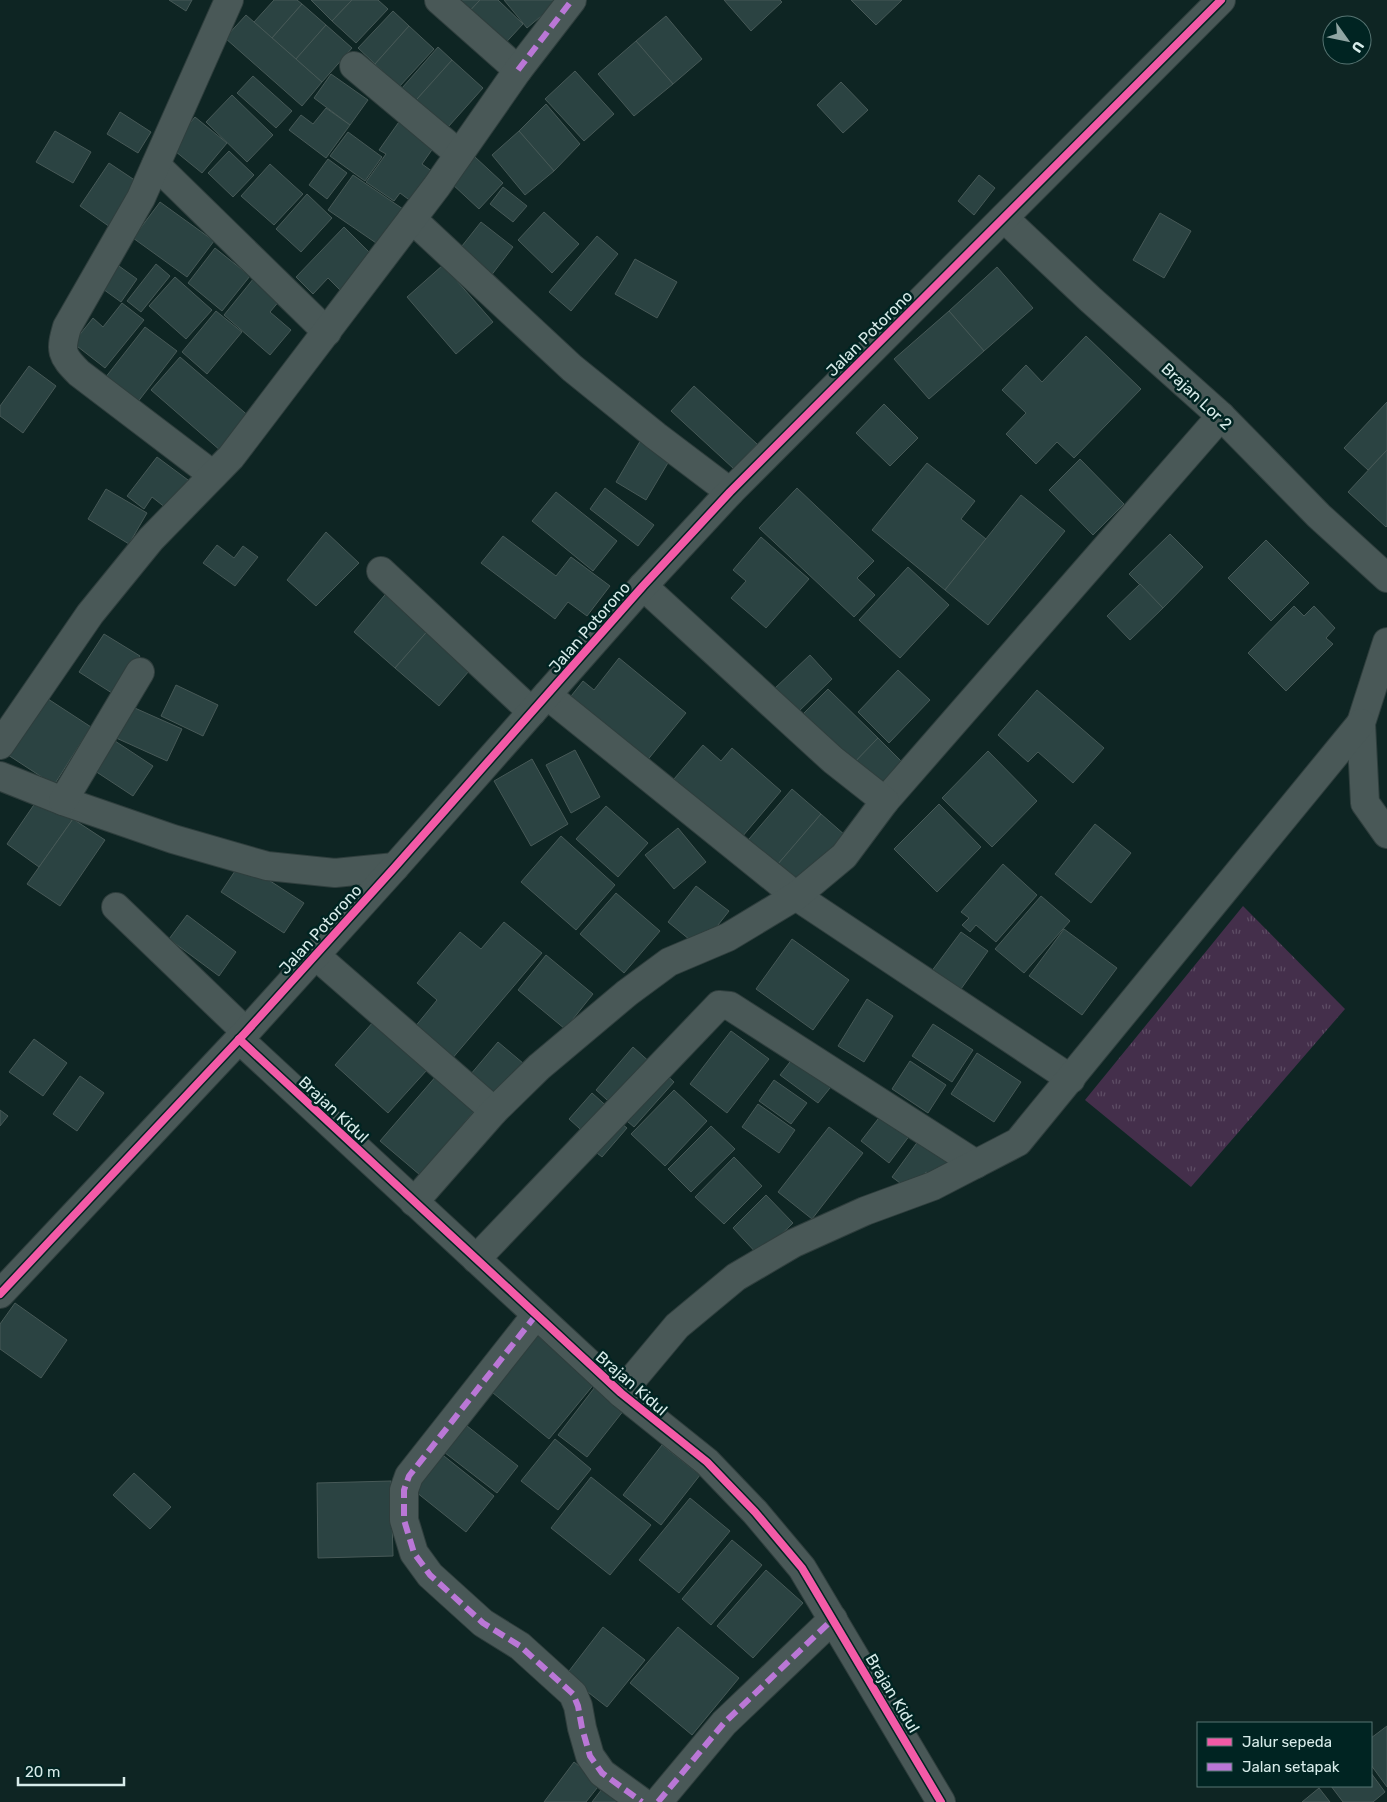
<svg xmlns="http://www.w3.org/2000/svg" width="1387" height="1802" viewBox="0 0 1387 1802" font-family="Rubik,sans-serif">
	<style>
		.grass { fill: url(#grass-tufts) }
		.building { fill: #2b4342; stroke: #475957 }
		.lines { fill: none; stroke-linecap: round; stroke-linejoin: round }
		.minor-casing { stroke: #2f3e3d; stroke-width: 30 }
		.minor { stroke: #495857; stroke-width: 28 }
		.quiet { stroke: #ba77d6; stroke-width: 6; stroke-dasharray: 12 6; stroke-linecap: butt }
		.cycleway-casing { stroke: #002422; stroke-width: 11 }
		.cycleway { stroke: #f35aa7; stroke-width: 8 }
		.labels { text-anchor: middle; stroke-width: 5; stroke-linejoin: round; paint-order: stroke }
		.street-label { font-size: 16px; fill: #d7ecea; stroke: #002422 }
	</style>
	<defs>
		<pattern id="grass-tufts" width="24" height="20" patternUnits="userSpaceOnUse" patternTransform="scale(1.25)"><rect width="24" height="20" fill="#442f4b"/><path d="M3 7l-1-3M5 7V3M7 7l1-3M15 17l-1-3M17 17v-4M19 17l1-3" fill="none" stroke="#5e4d65"/></pattern>
	</defs>
	<rect width="100%" height="100%" fill="#0e2523"/>
	<path class="grass" d="M1243,906L1345,1009L1191,1187L1085,1100Z"/>
	<g class="building">
		<path d="M169,0H192L186,11Z"/>
		<path d="M274,0H297L302,4L272,38L254,22Z"/>
		<path d="M311,0H352L332,21Z"/>
		<path d="M352,0H378L388,9L356,43L332,21Z"/>
		<path d="M445,0H480L464,17Z"/>
		<path d="M480,0H498L523,24L499,50L464,17Z"/>
		<path d="M504,0H557L558,2L527,28Z"/>
		<path d="M724,0H780L782,2L751,31Z"/>
		<path d="M851,0H902L876,25Z"/>
		<path d="M302,4L326,25L296,59L272,38Z"/>
		<path d="M393,11L409,26L375,64L358,48Z"/>
		<path d="M246,15L322,82L302,106L225,38Z"/>
		<path d="M666,16L702,59L673,84L636,41Z"/>
		<path d="M326,25L352,48L322,82L296,59Z"/>
		<path d="M409,26L434,49L399,87L375,64Z"/>
		<path d="M636,41L673,84L634,116L598,74Z"/>
		<path d="M438,47L452,60L409,108L395,96Z"/>
		<path d="M452,60L483,88L440,136L409,108Z"/>
		<path d="M575,71L614,114L584,141L545,99Z"/>
		<path d="M331,74L368,100L350,125L314,98Z"/>
		<path d="M253,76L292,111L276,128L237,93Z"/>
		<path d="M841,82L868,110L843,133L817,105Z"/>
		<path d="M232,95L273,135L247,162L206,122Z"/>
		<path d="M546,104L580,144L554,171L519,131Z"/>
		<path d="M326,108L350,125L326,158L289,130L301,115L313,124Z"/>
		<path d="M120,112L151,132L138,153L107,134Z"/>
		<path d="M195,117L227,143L202,173L170,147Z"/>
		<path d="M401,119L436,144L422,164L433,172L412,202L400,193L394,201L366,182L386,154L379,150Z"/>
		<path d="M55,131L91,152L73,183L36,162Z"/>
		<path d="M519,131L554,171L525,195L492,155Z"/>
		<path d="M348,132L382,157L365,181L330,156Z"/>
		<path d="M229,151L254,175L233,197L208,173Z"/>
		<path d="M475,157L503,183L479,209L451,183Z"/>
		<path d="M328,159L347,173L327,199L309,185Z"/>
		<path d="M109,163L139,183L110,227L80,206Z"/>
		<path d="M270,164L303,194L274,225L241,196Z"/>
		<path d="M353,175L403,209L379,245L328,210Z"/>
		<path d="M979,175L995,188L974,215L958,201Z"/>
		<path d="M503,187L527,206L513,222L490,204Z"/>
		<path d="M307,194L332,218L301,252L276,229Z"/>
		<path d="M160,202L214,241L187,277L133,238Z"/>
		<path d="M544,212L579,244L552,273L518,240Z"/>
		<path d="M1160,213L1191,231L1164,278L1133,260Z"/>
		<path d="M481,222L513,247L487,281L454,256Z"/>
		<path d="M344,227L375,258L342,292L328,278L313,294L296,277Z"/>
		<path d="M597,236L618,254L571,311L549,292Z"/>
		<path d="M215,248L250,276L222,311L188,283Z"/>
		<path d="M635,259L677,282L657,318L615,294Z"/>
		<path d="M112,261L137,279L121,302L96,284Z"/>
		<path d="M156,264L170,276L141,312L127,301Z"/>
		<path d="M443,265L493,322L456,354L407,297Z"/>
		<path d="M997,267L1033,308L984,351L949,311Z"/>
		<path d="M175,277L212,310L186,339L149,306Z"/>
		<path d="M254,278L280,300L270,312L291,330L270,355L224,315Z"/>
		<path d="M122,303L144,320L105,368L73,343L93,318L103,327Z"/>
		<path d="M216,311L242,332L207,374L182,352Z"/>
		<path d="M949,311L984,351L929,399L894,359Z"/>
		<path d="M145,327L177,351L137,403L105,378Z"/>
		<path d="M1086,336L1141,389L1074,458L1057,442L1036,464L1006,434L1026,413L1002,390L1026,365L1042,382Z"/>
		<path d="M180,357L251,418L221,451L151,390Z"/>
		<path d="M29,366L56,386L23,433L0,416V406Z"/>
		<path d="M694,386L757,444L734,469L671,411Z"/>
		<path d="M1387,402V450L1368,470L1344,448Z"/>
		<path d="M884,404L918,438L890,466L856,433Z"/>
		<path d="M642,438L672,456L646,500L616,482Z"/>
		<path d="M1387,450V526L1386,527L1348,492Z"/>
		<path d="M157,457L188,480L166,508L152,497L144,509L127,496Z"/>
		<path d="M1080,459L1124,504L1093,535L1049,490Z"/>
		<path d="M927,463L975,501L961,519L986,539L945,590L872,530Z"/>
		<path d="M605,488L654,525L638,546L590,509Z"/>
		<path d="M797,488L874,561L857,578L875,595L854,617L759,528Z"/>
		<path d="M106,489L147,513L129,544L88,519Z"/>
		<path d="M556,492L617,541L593,571L532,521Z"/>
		<path d="M1021,495L1065,531L988,625L945,590Z"/>
		<path d="M326,532L359,563L316,606L287,580Z"/>
		<path d="M1170,534L1203,567L1163,608L1129,574Z"/>
		<path d="M503,536L556,576L571,557L610,586L587,616L568,602L555,619L481,563Z"/>
		<path d="M761,537L809,579L766,628L731,598L746,581L733,570Z"/>
		<path d="M1266,540L1309,583L1271,621L1228,578Z"/>
		<path d="M217,545L234,558L243,546L258,557L235,586L203,563Z"/>
		<path d="M908,567L949,605L900,658L859,620Z"/>
		<path d="M1140,584L1163,608L1130,640L1107,616Z"/>
		<path d="M389,590L431,627L395,668L354,632Z"/>
		<path d="M1294,606L1304,616L1314,606L1335,628L1326,638L1333,644L1286,691L1248,653Z"/>
		<path d="M431,627L475,664L439,706L395,668Z"/>
		<path d="M104,634L140,656L115,695L79,672Z"/>
		<path d="M810,655L832,679L797,713L774,689Z"/>
		<path d="M619,658L686,713L641,768L564,705L583,681L594,690Z"/>
		<path d="M898,670L930,700L889,743L858,712Z"/>
		<path d="M176,685L218,705L203,736L161,716Z"/>
		<path d="M828,689L878,738L851,766L800,717Z"/>
		<path d="M1037,690L1104,748L1073,783L1038,752L1028,762L998,735Z"/>
		<path d="M45,697L91,727L54,785L8,755Z"/>
		<path d="M128,705L182,729L167,761L114,737Z"/>
		<path d="M878,738L909,769L881,797L851,766Z"/>
		<path d="M112,739L153,766L133,796L92,769Z"/>
		<path d="M703,745L721,761L732,748L781,791L742,837L674,779Z"/>
		<path d="M575,750L600,797L571,813L546,765Z"/>
		<path d="M988,751L1037,801L992,847L942,798Z"/>
		<path d="M532,759L568,824L531,846L494,781Z"/>
		<path d="M792,789L821,814L772,871L743,846Z"/>
		<path d="M40,796L73,819L39,867L7,844Z"/>
		<path d="M939,804L981,847L937,892L894,849Z"/>
		<path d="M606,806L648,843L618,877L576,839Z"/>
		<path d="M821,814L846,836L797,892L772,871Z"/>
		<path d="M73,819L105,840L60,906L27,884Z"/>
		<path d="M1095,824L1131,853L1091,903L1055,874Z"/>
		<path d="M678,828L706,862L674,889L645,855Z"/>
		<path d="M561,836L615,885L576,930L521,882Z"/>
		<path d="M241,862L304,903L284,933L221,892Z"/>
		<path d="M1003,864L1037,895L996,942L976,925L970,932L962,925L969,918L961,912Z"/>
		<path d="M696,886L729,911L700,948L668,922Z"/>
		<path d="M616,893L660,931L624,973L580,934Z"/>
		<path d="M1041,896L1070,921L1024,973L995,949Z"/>
		<path d="M187,915L236,952L219,976L169,939Z"/>
		<path d="M504,922L542,953L451,1060L414,1028L437,1000L417,983L460,932L481,949Z"/>
		<path d="M1064,929L1117,968L1082,1015L1029,976Z"/>
		<path d="M961,932L988,951L956,996L928,976Z"/>
		<path d="M792,939L849,980L813,1030L756,989Z"/>
		<path d="M546,955L593,994L565,1029L518,990Z"/>
		<path d="M867,999L893,1016L864,1062L838,1046Z"/>
		<path d="M374,1021L427,1070L388,1113L335,1065Z"/>
		<path d="M933,1024L973,1050L952,1082L912,1056Z"/>
		<path d="M731,1031L769,1059L727,1113L690,1084Z"/>
		<path d="M34,1039L67,1063L43,1096L9,1072Z"/>
		<path d="M498,1042L530,1069L503,1102L470,1075Z"/>
		<path d="M633,1047L653,1065L616,1108L596,1090Z"/>
		<path d="M977,1053L1021,1082L994,1122L951,1094Z"/>
		<path d="M796,1054L834,1083L818,1103L780,1075Z"/>
		<path d="M910,1061L946,1085L928,1113L892,1089Z"/>
		<path d="M661,1070L674,1082L634,1127L621,1116Z"/>
		<path d="M437,1075L476,1109L420,1175L380,1141Z"/>
		<path d="M80,1076L104,1093L77,1131L53,1114Z"/>
		<path d="M774,1080L807,1103L791,1124L759,1101Z"/>
		<path d="M674,1090L707,1121L665,1166L631,1134Z"/>
		<path d="M592,1093L612,1111L589,1137L569,1119Z"/>
		<path d="M758,1104L795,1130L779,1153L742,1127Z"/>
		<path d="M0,1110L8,1116L0,1126Z"/>
		<path d="M885,1110L913,1131L889,1163L861,1141Z"/>
		<path d="M617,1120L627,1128L602,1157L592,1149Z"/>
		<path d="M711,1126L735,1149L691,1192L668,1169Z"/>
		<path d="M829,1127L863,1153L812,1219L778,1192Z"/>
		<path d="M924,1133L956,1156L938,1180L926,1172L912,1192L892,1177Z"/>
		<path d="M734,1157L762,1186L724,1224L695,1197Z"/>
		<path d="M766,1195L793,1223L759,1256L733,1228Z"/>
		<path d="M15,1303L67,1340L41,1378L0,1349V1324Z"/>
		<path d="M533,1332L595,1383L549,1439L487,1388Z"/>
		<path d="M595,1387L624,1410L587,1457L558,1435Z"/>
		<path d="M462,1422L518,1466L497,1493L440,1449Z"/>
		<path d="M555,1439L591,1469L558,1510L521,1481Z"/>
		<path d="M662,1445L700,1475L661,1525L623,1495Z"/>
		<path d="M439,1452L494,1496L466,1532L411,1488Z"/>
		<path d="M134,1473L171,1507L150,1529L113,1495Z"/>
		<path d="M591,1477L651,1525L610,1575L551,1528Z"/>
		<path d="M391,1481L393,1556L318,1558L317,1483Z"/>
		<path d="M690,1498L730,1531L679,1593L639,1560Z"/>
		<path d="M732,1540L762,1565L711,1625L682,1599Z"/>
		<path d="M766,1570L803,1603L753,1658L717,1626Z"/>
		<path d="M603,1627L645,1660L607,1707L566,1675Z"/>
		<path d="M678,1627L739,1678L692,1735L630,1683Z"/>
		<path d="M1387,1726V1787L1371,1765V1738Z"/>
		<path d="M574,1762L601,1783L586,1802H544Z"/>
		<path d="M1371,1773L1385,1792L1373,1802H1343L1331,1786H1371Z"/>
		<path d="M1319,1788L1330,1802H1302Z"/>
		<path d="M602,1789L620,1802H592Z"/>
	</g>
	<g class="lines">
		<g class="minor-casing">
			<g id="minor">
				<path d="M439,0L518,70"/>
				<path d="M354,66L459,154"/>
				<path d="M156,165L327,332"/>
				<path d="M1004,218L1090,299L1221,416L1319,516L1387,578"/>
				<path d="M412,219L572,368L656,436L730,492"/>
				<path d="M213,475L79,373C61,355 60,351 67,327L141,198L229,0"/>
				<path d="M381,571L532,712"/>
				<path d="M1387,642L1361,723L1365,803L1387,834"/>
				<path d="M547,695L796,896L1071,1079"/>
				<path d="M0,745L90,614L151,539L231,457L437,186L518,70L572,0"/>
				<path d="M0,776L63,801L173,839L267,866L335,873L395,867"/>
				<path d="M63,801L140,672"/>
				<path d="M885,801L1221,416"/>
				<path d="M116,907L246,1032"/>
				<path d="M315,955L494,1111"/>
				<path d="M239,1039L621,1393L707,1462L755,1512L802,1568L941,1802"/>
				<path d="M414,1202L494,1111L539,1067L627,993L669,962L728,937L796,896L844,856L885,801L833,760L643,586"/>
				<path d="M476,1259L719,1005L730,1006L976,1164"/>
				<path d="M0,1294L246,1032L395,867L643,586L730,492L1221,0"/>
				<path d="M536,1315L409,1476L404,1490V1520L414,1553L430,1575L483,1623L520,1646L573,1694L578,1706L582,1728L590,1756L602,1773L642,1802"/>
				<path d="M621,1393L677,1326L736,1277L794,1243L865,1211L933,1186L1018,1142L1361,723"/>
				<path d="M658,1802L724,1723L833,1619"/>
			</g>
		</g>
		<use href="#minor" class="minor"/>
		<g class="quiet">
			<path d="M518,70L572,0"/>
			<path d="M536,1315L409,1476L404,1490V1520L414,1553L430,1575L483,1623L520,1646L573,1694L578,1706L582,1728L590,1756L602,1773L642,1802"/>
			<path d="M658,1802L724,1723L833,1619"/>
		</g>
		<g class="cycleway-casing">
			<g id="cycleway">
				<path d="M239,1039L621,1393L707,1462L755,1512L802,1568L941,1802"/>
				<path d="M0,1294L246,1032L395,867L643,586L730,492L1221,0"/>
			</g>
		</g>
		<use href="#cycleway" class="cycleway"/>
	</g>
	<g class="labels">
		<g class="street-label">
			<text transform="translate(869 333) rotate(-45)" y="6">Jalan Potorono</text>
			<text transform="translate(1197 396) rotate(43)" y="6">Brajan Lor 2</text>
			<text transform="translate(589 627) rotate(-49)" y="6">Jalan Potorono</text>
			<text transform="translate(320 929) rotate(-48)" y="6">Jalan Potorono</text>
			<text transform="translate(334 1109) rotate(43)" y="6">Brajan Kidul</text>
			<text transform="translate(632 1383) rotate(41)" y="6">Brajan Kidul</text>
			<text transform="translate(893 1693) rotate(59)" y="6">Brajan Kidul</text>
		</g>
	</g>
	<rect x="1197" y="1722" width="175" height="65" fill="#002422" stroke="#567472"/>
	<rect x="1207" y="1738" width="25" height="8" fill="#f35aa7" stroke="#567472"/>
	<text x="1242" y="1747" font-size="15" fill="#d7ecea">Jalur sepeda</text>
	<rect x="1207" y="1763" width="25" height="8" fill="#ba77d6" stroke="#567472"/>
	<text x="1242" y="1772" font-size="15" fill="#d7ecea">Jalan setapak</text>
	<g transform="translate(1347 40) rotate(123)"><circle r="24" fill="#002422" stroke="#567472"/>
	<path d="M0-4L9 19L0 12L-9 19Z" fill="#91a6a4"/>
	<text y="-8" font-size="14" font-weight="bold" text-anchor="middle" fill="#d7ecea">U</text>
	</g>
	<path d="M18 1777v8h106v-8" fill="none" stroke="#d7ecea" stroke-width="2.5"/>
	<text x="25" y="1777" font-size="15" fill="#d7ecea" stroke="#002422" stroke-width="4" paint-order="stroke">20 m</text>
</svg>
